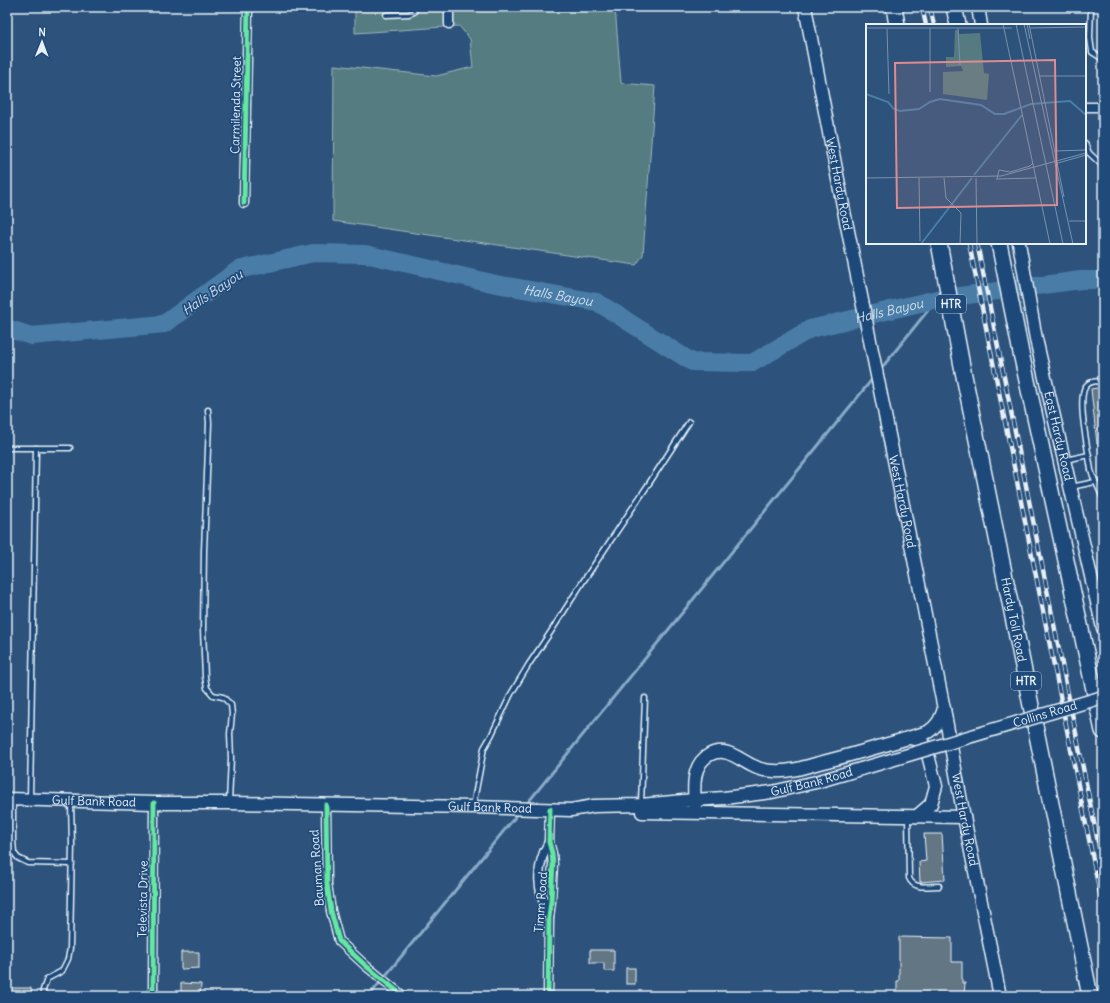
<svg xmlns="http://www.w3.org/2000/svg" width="1110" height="1003" viewBox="0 0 1110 1003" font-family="Delius,sans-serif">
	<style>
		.green { fill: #557b81; stroke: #9eb6bc }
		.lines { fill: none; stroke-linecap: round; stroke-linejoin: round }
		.stream { stroke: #89abc8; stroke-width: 3 }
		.river { stroke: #4a7da8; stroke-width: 18 }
		.building { fill: #647684; stroke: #e8f1f8 }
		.service-casing { stroke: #e8f1f8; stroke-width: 7 }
		.minor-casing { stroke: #e8f1f8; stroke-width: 11 }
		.secondary-casing { stroke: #e8f1f8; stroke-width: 15 }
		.motorway-casing { stroke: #e8f1f8; stroke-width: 18 }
		.service { stroke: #1f4a7a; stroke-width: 4 }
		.minor { stroke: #1f4a7a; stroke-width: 8 }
		.secondary { stroke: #1f4a7a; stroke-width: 12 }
		.motorway { stroke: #1f4a7a; stroke-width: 15 }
		.rail-casing { stroke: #e8f1f8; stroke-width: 4.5 }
		.rail { stroke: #1f4a7a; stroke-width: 3; stroke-dasharray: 9; stroke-linecap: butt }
		.secondary-bridge-casing { stroke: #e8f1f8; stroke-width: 15; stroke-linecap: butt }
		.secondary-bridge { stroke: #1f4a7a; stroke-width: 12 }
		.cycleway-casing { stroke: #1f4a7a; stroke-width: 8 }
		.cycleway { stroke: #66e7a1; stroke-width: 5 }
		.labels { text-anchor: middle; stroke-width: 3.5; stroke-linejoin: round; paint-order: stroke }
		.shield { fill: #1f4a7a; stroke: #acbfd2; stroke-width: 1 }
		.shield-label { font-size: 11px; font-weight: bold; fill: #e8f1f8 }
		.street-label { font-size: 12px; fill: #e8f1f8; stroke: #1f4a7a }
		.water-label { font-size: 13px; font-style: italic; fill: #d0e0ec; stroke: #1f4a7a }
		.inset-river { fill: none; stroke: #4a7da8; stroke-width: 2 }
		.inset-road { fill: none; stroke: #7892ae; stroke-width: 1 }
		.view { fill: #df8c90; fill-opacity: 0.15; stroke: #df8c90; stroke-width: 2 }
		.inset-edge { fill: none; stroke: #e8f1f8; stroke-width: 2 }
	</style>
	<rect width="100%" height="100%" fill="#2d537c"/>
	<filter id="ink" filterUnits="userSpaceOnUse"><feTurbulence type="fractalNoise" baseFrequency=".025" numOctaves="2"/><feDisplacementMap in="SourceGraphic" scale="8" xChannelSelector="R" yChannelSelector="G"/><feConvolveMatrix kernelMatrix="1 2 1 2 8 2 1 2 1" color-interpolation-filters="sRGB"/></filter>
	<g filter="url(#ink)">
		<path class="green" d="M355,7H615L621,83L655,86L643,255L636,265L333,221L334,65L436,76L473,67L470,39L459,26L355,33Z"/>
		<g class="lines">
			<g class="stream">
				<path d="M880,370L937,299"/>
				<path d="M525,806L874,377"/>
				<path d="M369,996L520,811"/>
			</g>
			<path class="river" id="s1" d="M7,328L31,336L164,324L238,270L313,253L365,254L496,284L597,302L692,362L752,363L810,329L937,299L1081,280H1103"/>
		</g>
		<g class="building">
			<path d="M1103,387V444H1097L1091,389Z"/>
			<path d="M924,834H942L945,880L920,882L919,862L926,861Z"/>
			<path d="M899,937L952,938V962H962V983H965L964,996H897V981H899Z"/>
			<path d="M590,950H614V971H604V963H590Z"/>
			<path d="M181,952H199V968L181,969Z"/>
			<rect x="626" y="968" width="9" height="16"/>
			<path d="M181,983L201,984L200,996H181Z"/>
			<path d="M7,988H31L32,996H7Z"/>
		</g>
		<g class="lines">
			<g class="service-casing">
				<g id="service">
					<path d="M1091,7L1090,38L1092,52L1103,59"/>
					<path d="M386,15L409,14L414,12L416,7"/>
					<path d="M1085,143L1089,153L1103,166"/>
					<path d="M1103,381C1096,381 1090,381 1086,386C1076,398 1089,454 1091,470L1093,476L1103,498"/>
					<path d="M208,410L209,423L204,551L203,630L205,677L207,688L213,695L223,697L231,705L232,714L230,734L231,758L229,802"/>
					<path d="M7,448H70"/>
					<path d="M1065,460L1089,455"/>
					<path d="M1071,487L1095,482"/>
					<path d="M30,799L36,448"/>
					<path d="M13,802V839L14,853L18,858L28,863L72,864"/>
					<path d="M641,804L645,698"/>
					<path d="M473,806L484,748L491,736L511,694L529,664L550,633L582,583L648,485L689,422"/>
					<path d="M908,818L909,878C914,890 928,886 939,886"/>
					<path d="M43,996V990L47,979L62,971L68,959L70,948L72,844L71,803"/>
				</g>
			</g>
			<g class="minor-casing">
				<g id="minor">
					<path d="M449,7V24"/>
					<path d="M1085,107H1103"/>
					<path d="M244,203L248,7"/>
					<path d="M326,805L327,884L331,911L339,941L366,966L403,996"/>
					<path d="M549,842C534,868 538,891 549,917"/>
					<path d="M153,996L154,803"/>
					<path d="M548,996L549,918L551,901L553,864L552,853L549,842L550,809"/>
				</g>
			</g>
			<g class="secondary-casing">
				<g id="secondary">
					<path id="s2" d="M805,7L844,211L944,709L964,817L1000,996"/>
					<path d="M978,7L981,25"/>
					<path id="s3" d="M1019,243L1036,339L1103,628"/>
					<path d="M910,738L920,740L926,747L936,786L931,804L917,816"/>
					<path id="s4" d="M7,799L154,803H228L473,807L571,810L594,806L641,805L694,800L724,798L772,792L816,782L861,769"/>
					<path d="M695,808C694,790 691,765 709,755C725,746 737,758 751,765C758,769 767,771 774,771C790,772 805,767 819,763C856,754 892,743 928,732C938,725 940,720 944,709"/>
					<path d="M642,812L964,817"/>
				</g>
			</g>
			<g class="motorway-casing">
				<g id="motorway">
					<path d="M894,7L897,25"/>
					<path d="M954,7L958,25"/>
					<path id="s5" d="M939,243L962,366L1090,996"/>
					<path d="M999,243L1021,353L1103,731"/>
				</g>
			</g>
			<use href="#service" class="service"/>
			<use href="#minor" class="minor"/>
			<use href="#secondary" class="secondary"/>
			<use href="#motorway" class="motorway"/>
			<g class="rail-casing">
				<g id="rail">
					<path d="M922,7L926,25"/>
					<path d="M930,7L934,25"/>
					<path d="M969,243L1103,909"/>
					<path d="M977,243L1103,867"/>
				</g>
			</g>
			<use href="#rail" class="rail"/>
			<g class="secondary-bridge-casing">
				<g id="secondary-bridge">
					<path id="s6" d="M861,769L1103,697"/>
				</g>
			</g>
			<use href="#secondary-bridge" class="secondary-bridge"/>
			<g class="cycleway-casing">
				<g id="cycleway">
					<path d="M244,203L248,7"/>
					<path d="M326,805L327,884L331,911L339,941L366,966L403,996"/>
					<path d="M153,996L154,803"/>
					<path d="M548,996L549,918L551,901L553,864L552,853L549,842L550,809"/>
				</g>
			</g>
			<use href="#cycleway" class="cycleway"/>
		</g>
	</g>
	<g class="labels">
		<g class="shield">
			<rect x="936" y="295" width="30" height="18" rx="3"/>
			<rect x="1011" y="672" width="30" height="18" rx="3"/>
		</g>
		<g class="shield-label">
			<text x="951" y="308">HTR</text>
			<text x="1026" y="685">HTR</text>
		</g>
		<g class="street-label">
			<text transform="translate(236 105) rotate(-89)" y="4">Carmilenda Street</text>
			<text dy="4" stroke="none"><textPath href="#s2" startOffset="180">West Hardy Road</textPath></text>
			<text dy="4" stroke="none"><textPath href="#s3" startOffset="197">East Hardy Road</textPath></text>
			<text dy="4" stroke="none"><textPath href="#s2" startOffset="504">West Hardy Road</textPath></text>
			<text dy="4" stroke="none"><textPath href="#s5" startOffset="384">Hardy Toll Road</textPath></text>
			<text dy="4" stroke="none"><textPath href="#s6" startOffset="192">Collins Road</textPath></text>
			<text dy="4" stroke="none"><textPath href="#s4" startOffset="807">Gulf Bank Road</textPath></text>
			<text dy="4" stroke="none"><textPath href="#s4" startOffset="87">Gulf Bank Road</textPath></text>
			<text dy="4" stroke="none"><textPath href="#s4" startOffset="483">Gulf Bank Road</textPath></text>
			<text dy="4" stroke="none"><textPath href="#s2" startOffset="828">West Hardy Road</textPath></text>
			<text transform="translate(317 868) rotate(-94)" y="4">Bauman Road</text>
			<text transform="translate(143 899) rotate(-89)" y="4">Televista Drive</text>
			<text transform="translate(541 902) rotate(-86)" y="4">Timm Road</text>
		</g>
		<g class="water-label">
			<text transform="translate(212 292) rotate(-34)" y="5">Halls Bayou</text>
			<text dy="5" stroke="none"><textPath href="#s1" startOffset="577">Halls Bayou</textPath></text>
			<text dy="5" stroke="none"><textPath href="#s1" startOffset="937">Halls Bayou</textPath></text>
		</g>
	</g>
	<g transform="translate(866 24)">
		<rect width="220" height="220" fill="#2d537c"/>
		<path d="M89,6H93V10L114,9L118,49L123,50L121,76L77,70V48L97,47L95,42L80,43V33H88Z" fill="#557b81"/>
		<path class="inset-river" d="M0,70L22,78L28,85L34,87L53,85L64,78L74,75L115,81L129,90H138L165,80L204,77L220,91M108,151L156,91M55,220L106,154"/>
		<path class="inset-road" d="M137,0L184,220M150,0L197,220M158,0L207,220M161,0L164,15M163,0L198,173M0,4H146M64,4V68M92,4L94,41M164,4L220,3M21,5L23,70M173,52H220M189,127L220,126M192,139L220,131M0,154L135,152L220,129M53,154L54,217M78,154L80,174L95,189L94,220M110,154L111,220M130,155L170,154M131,155L133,146L144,148L164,142L167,139M203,197H220"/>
		<path class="view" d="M189,36L191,181L31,184L29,39Z"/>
		<rect width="220" height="220" class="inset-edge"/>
	</g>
	<rect width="1110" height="1003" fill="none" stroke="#1f4a7a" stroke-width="24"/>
	<rect x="12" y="12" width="1086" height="979" fill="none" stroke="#e8f1f8" stroke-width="1.5" filter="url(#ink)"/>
	<g transform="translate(42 42) rotate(1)" stroke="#1f4a7a" stroke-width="3" paint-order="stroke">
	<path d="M0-3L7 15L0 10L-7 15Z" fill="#e8f1f8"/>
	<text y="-6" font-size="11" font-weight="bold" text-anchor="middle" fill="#e8f1f8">N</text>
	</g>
</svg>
